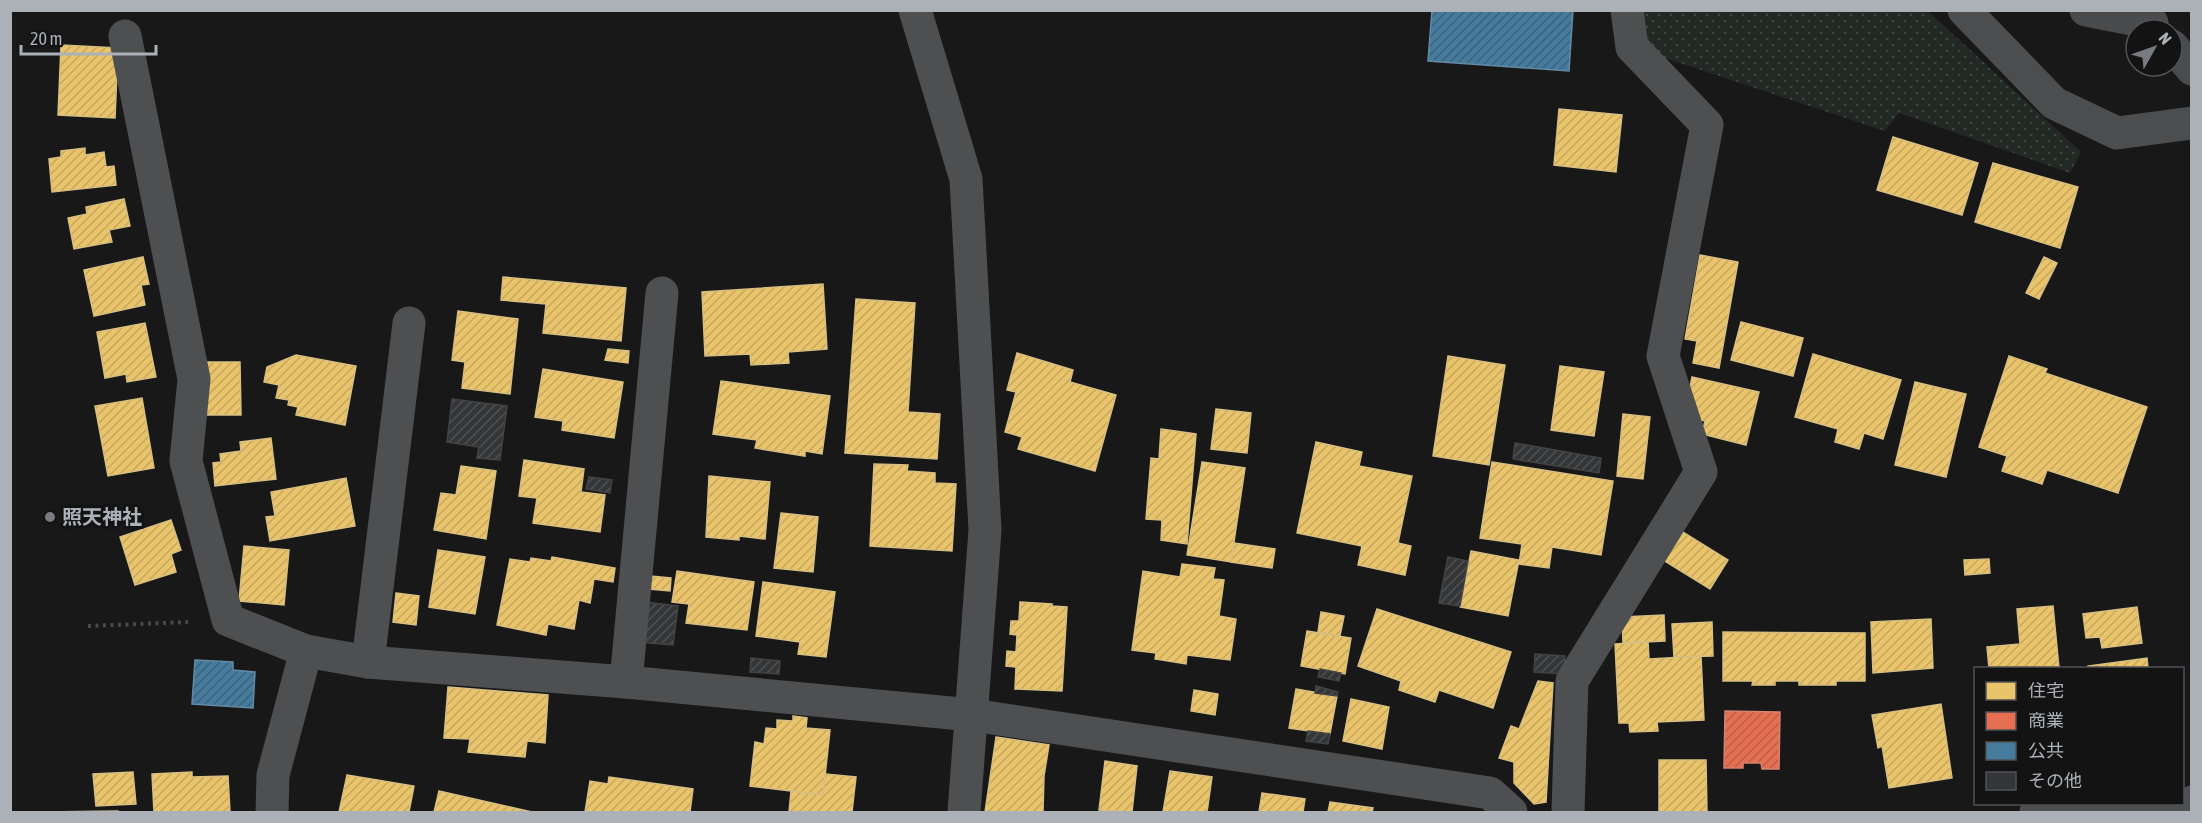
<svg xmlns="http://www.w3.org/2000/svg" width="2202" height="823" viewBox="0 0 2202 823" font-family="'Asap Condensed','Noto Sans JP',sans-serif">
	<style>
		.park { fill: url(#park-dots) }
		.homes { fill: url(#homes-hatch); stroke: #d7be81; stroke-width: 1.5 }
		.shops { fill: url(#shops-hatch); stroke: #d58370; stroke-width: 1.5 }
		.public { fill: url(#public-hatch); stroke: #648ba5; stroke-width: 1.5 }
		.building { fill: url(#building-hatch); stroke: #424345; stroke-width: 1.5 }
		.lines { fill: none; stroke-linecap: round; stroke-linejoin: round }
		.path { stroke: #494a4c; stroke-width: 4; stroke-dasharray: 3 4.5; stroke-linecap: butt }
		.street { stroke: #4e4f51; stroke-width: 33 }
		.secondary { stroke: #4c4d4e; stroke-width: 33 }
		.highway { stroke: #4a4b4d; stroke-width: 33 }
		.highway-bridge { stroke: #4a4b4d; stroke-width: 33 }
		.poi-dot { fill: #787b80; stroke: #131314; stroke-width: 2 }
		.labels { text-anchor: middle; stroke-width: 6; stroke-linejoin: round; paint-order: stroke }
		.poi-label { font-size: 20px; font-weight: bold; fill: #acb1b7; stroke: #131314; text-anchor: start }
	</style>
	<defs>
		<pattern id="park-dots" width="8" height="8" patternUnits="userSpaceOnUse" patternTransform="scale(1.5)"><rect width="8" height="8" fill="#222823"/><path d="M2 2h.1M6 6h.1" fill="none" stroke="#3f4541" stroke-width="1.8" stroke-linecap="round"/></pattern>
		<pattern id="homes-hatch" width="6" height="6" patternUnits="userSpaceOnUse" patternTransform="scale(1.5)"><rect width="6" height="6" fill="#e9c46a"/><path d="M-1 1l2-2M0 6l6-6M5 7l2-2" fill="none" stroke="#c5a760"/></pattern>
		<pattern id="shops-hatch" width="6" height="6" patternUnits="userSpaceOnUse" patternTransform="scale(1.5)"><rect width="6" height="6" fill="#e76f51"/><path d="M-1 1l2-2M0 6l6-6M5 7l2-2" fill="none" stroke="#ba604a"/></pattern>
		<pattern id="public-hatch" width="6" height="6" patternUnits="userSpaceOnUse" patternTransform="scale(1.5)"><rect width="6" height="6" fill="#457b9d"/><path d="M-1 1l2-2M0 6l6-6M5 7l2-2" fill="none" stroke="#3f6279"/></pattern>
		<pattern id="building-hatch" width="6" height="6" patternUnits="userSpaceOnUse" patternTransform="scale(1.5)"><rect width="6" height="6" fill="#343536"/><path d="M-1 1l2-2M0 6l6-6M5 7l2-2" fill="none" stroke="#4f5051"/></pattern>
	</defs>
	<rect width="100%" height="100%" fill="#181819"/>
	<path class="park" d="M1627,11H1928L2081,152L2070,173L1899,113L1885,131L1632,47Z"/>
	<g class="homes">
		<path d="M61,45L118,48L115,118L58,115Z"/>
		<path d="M1559,109L1622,115L1616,172L1554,165Z"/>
		<path d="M1893,137L1978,163L1962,215L1877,190Z"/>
		<path d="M85,148V155L104,152L106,167L114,166L116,185L52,192L49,159L61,157V151Z"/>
		<path d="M1993,163L2078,187L2060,248L1975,222Z"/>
		<path d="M124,199L130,226L109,230L112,242L74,249L68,218L87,214L86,207Z"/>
		<path d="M1700,255L1738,262L1719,368L1693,363L1697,341L1685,339Z"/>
		<path d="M143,257L149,284L141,285L145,305L94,316L84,270Z"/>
		<path d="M2044,257L2057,263L2039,299L2026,293Z"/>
		<path d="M503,277L626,288L621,341L543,333L546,304L501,300Z"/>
		<path d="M823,284L827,349L788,352L789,363L751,365L750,354L705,356L702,292Z"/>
		<path d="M856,299L915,303L908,412L940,414L937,459L845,453Z"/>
		<path d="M458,311L518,319L510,394L462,388L465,362L452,360Z"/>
		<path d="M1741,322L1803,338L1793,376L1731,360Z"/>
		<path d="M145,323L156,377L127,382L126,374L105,378L97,332Z"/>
		<path d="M608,349L629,351L628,363L605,360Z"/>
		<path d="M1017,353L1073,370L1070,382L1116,395L1095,471L1018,449L1022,437L1005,432L1016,392L1007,390Z"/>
		<path d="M1813,354L1901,380L1883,439L1864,433L1859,449L1835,442L1838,429L1795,417Z"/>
		<path d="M296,355L356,366L345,425L296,415L298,407L288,405L289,400L276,398L279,385L264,382L267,367Z"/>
		<path d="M1448,356L1505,365L1489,465L1433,456Z"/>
		<path d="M2009,356L2047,369L2045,373L2147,407L2118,493L2047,470L2042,484L2002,471L2007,456L1979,447Z"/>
		<path d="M205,362H240L241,415H206Z"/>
		<path d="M1560,366L1604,372L1594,436L1551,430Z"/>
		<path d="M543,369L623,382L614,438L562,430L563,421L535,417Z"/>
		<path d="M1692,377L1759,392L1746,445L1702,434L1705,421L1691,418L1688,398Z"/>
		<path d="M721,381L830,396L822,454L805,451V456L755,448L757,440L713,434Z"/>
		<path d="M1915,382L1966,394L1946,477L1895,465Z"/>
		<path d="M142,398L154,468L108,476L95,406Z"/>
		<path d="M1216,409L1251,413L1247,453L1211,449Z"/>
		<path d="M1623,414L1650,417L1643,479L1617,476Z"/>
		<path d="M1161,429L1196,434L1187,544L1161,540L1162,520L1146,519L1151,458L1159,459Z"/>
		<path d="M271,438L276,479L215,486L213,463L221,462L220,454L241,451L240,442Z"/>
		<path d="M1316,442L1362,452L1359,466L1412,476L1398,543L1411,546L1405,575L1358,565L1362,546L1297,533Z"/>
		<path d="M524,460L584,469L581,492L605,495L600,532L533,523L537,498L519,496Z"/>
		<path d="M1202,462L1245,468L1231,562L1187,555Z"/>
		<path d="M1492,462L1613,481L1601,555L1552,547L1549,568L1519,564L1522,544L1480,538Z"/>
		<path d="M874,464L908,465L907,471L935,473V483L956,484L952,551L870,546Z"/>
		<path d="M461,466L496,471L486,539L434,530L441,493L456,495Z"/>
		<path d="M709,476L770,482L765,539L739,536V540L706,537Z"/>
		<path d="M346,478L355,526L270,541L266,517L275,516L271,492Z"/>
		<path d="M781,513L818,517L813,572L774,568Z"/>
		<path d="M171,520L181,550L171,554L176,572L135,585L120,537Z"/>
		<path d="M1673,526L1728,560L1710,589L1655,555Z"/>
		<path d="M1234,543L1275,549L1272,568L1231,562Z"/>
		<path d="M244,546L289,550L284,605L239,601Z"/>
		<path d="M438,550L485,557L475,614L429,607Z"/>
		<path d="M1471,551L1519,560L1508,616L1460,607Z"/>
		<path d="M552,557L615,568L613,582L594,579L590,603L579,600L574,629L548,624L546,635L497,625L510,559L530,562L531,558L551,561Z"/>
		<path d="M1989,559L1990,573L1965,575L1964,560Z"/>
		<path d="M1182,564L1215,568L1213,579L1224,580L1219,616L1236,619L1230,660L1187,655L1186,664L1155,659L1156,653L1132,650L1143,571L1180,577Z"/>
		<path d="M677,571L754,582L747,630L686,623L689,604L672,602Z"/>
		<path d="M650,576L671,578L670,591L649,589Z"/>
		<path d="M763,582L835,592L826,657L798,654L800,642L756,636Z"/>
		<path d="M396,593L419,596L416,625L393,622Z"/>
		<path d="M1020,602L1052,604V606L1067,607L1062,691L1015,689L1016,667L1006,666L1007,651L1016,652L1017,635L1010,634L1011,621H1019Z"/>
		<path d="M2053,606L2059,668H1989L1987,647L2020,644L2017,609Z"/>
		<path d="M2137,607L2142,643L2102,648L2100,637L2086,638L2083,614Z"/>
		<path d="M1377,609L1511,652L1493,708L1439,690L1435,702L1399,690L1401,681L1358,666Z"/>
		<path d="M1321,612L1344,616L1340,636L1318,632Z"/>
		<path d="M1664,615L1665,641L1623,643L1622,617Z"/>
		<path d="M1931,619L1933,668L1873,673L1871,622Z"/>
		<path d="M1712,622L1713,656L1674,657L1672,624Z"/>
		<path d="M1307,631L1351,638L1345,674L1301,666Z"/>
		<path d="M1723,632L1865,633V681H1836V685H1799V681H1775V685H1752L1753,681H1723Z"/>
		<path d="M1648,642L1649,659L1701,656L1704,720L1657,722L1658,731L1630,732L1629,723H1619L1615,644Z"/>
		<path d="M2147,658L2148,668H2089L2088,666Z"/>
		<path d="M1538,681L1553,683L1546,802L1534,804L1514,783V762L1499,758L1511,726L1519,729Z"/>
		<path d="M448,687L548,695L545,743L527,741L525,757L468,752L470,739L444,738Z"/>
		<path d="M1296,689L1337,696L1330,734L1289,728Z"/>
		<path d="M1194,690L1218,694L1215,715L1191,711Z"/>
		<path d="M1351,699L1389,707L1382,749L1343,741Z"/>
		<path d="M1941,704L1952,778L1889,788L1882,746L1878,748L1872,715Z"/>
		<path d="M793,716L807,718L806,728L830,730L823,795L750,786L755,742L764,744L766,728L777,729V720L793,721Z"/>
		<path d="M996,737L1049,745L1044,776L1043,812H985Z"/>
		<path d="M1659,760H1706L1707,812H1659Z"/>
		<path d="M1105,761L1137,766L1132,812L1099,810Z"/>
		<path d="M1170,771L1212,777L1207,812H1163Z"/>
		<path d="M133,772L136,804L96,806L93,774Z"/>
		<path d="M192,772V777L228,776L230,812H154L152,774Z"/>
		<path d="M825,774L856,777L852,812H789L791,791L823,795Z"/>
		<path d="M347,775L414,786L409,812H339Z"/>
		<path d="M609,777L693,789L690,812H585L590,781L608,784Z"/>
		<path d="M439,791L532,812H434Z"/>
		<path d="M1262,793L1305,799L1303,812H1259Z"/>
		<path d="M1330,802L1373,808L1372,812H1328Z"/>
		<path d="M118,811V812H43Z"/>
	</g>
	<path class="shops" d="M1725,711L1780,712L1779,769H1762L1761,763H1743V768H1724Z"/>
	<g class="public">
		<path d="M1432,10H1573L1569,71L1428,61Z"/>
		<path d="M195,660L233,662V670L255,672L253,708L192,704Z"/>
	</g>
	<g class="building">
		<path d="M452,399L507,406L500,460L477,458L479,447L447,442Z"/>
		<path d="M1515,443L1601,458L1599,473L1513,459Z"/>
		<path d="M589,477L612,480L610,493L586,489Z"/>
		<path d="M1448,557L1468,561L1460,606L1439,603Z"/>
		<path d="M644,602L678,606L673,645L639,642Z"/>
		<path d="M1535,654L1565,656L1564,674L1534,672Z"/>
		<path d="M751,658L780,661L779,674L750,672Z"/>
		<path d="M1320,669L1341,673L1339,681L1318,677Z"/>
		<path d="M1316,686L1338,692L1337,696L1315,693Z"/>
		<path d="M1308,731L1330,734L1328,744L1306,741Z"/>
	</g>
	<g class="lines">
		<path class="path" d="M88,626L188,622"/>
		<g class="street">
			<path d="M915,10L966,179L985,530L964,812"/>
			<path d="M125,36L194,379L186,461L228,620L306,651L368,662L626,682L972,715L1490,793L1511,812"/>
			<path d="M368,662L409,323"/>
			<path d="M626,682L662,293"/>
			<path d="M272,812L273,775L306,651"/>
			<path d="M1568,812L1572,681L1701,472L1663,356L1707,125L1632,47L1627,10"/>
			<path d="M2036,812L2073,806L2167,811L2192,802"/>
		</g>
		<path class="secondary" d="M1964,10L2054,103L2117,133L2192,123"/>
		<g class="highway">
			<path d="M2086,10L2152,23"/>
			<path d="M2172,46L2192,69"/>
		</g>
		<path class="highway-bridge" d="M2135,10L2152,30"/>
	</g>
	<circle class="poi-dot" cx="50" cy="517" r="6"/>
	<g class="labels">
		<g class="poi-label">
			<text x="62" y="524">照天神社</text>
		</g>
	</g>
	<rect width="2202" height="823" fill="none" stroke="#acb1b7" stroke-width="24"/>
	<rect x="1974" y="667" width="210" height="138" fill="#131314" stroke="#505255" stroke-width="1.5"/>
	<rect x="1986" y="682" width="30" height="18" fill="#e9c46a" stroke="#505255" stroke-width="1.5"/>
	<text x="2028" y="697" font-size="18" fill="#acb1b7">住宅</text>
	<rect x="1986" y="712" width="30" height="18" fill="#e76f51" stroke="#505255" stroke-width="1.5"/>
	<text x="2028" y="727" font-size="18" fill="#acb1b7">商業</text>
	<rect x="1986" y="742" width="30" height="18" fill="#457b9d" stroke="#505255" stroke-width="1.5"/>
	<text x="2028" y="757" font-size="18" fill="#acb1b7">公共</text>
	<rect x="1986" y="772" width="30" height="18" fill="#343536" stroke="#505255" stroke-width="1.5"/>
	<text x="2028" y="787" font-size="18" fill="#acb1b7">その他</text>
	<g transform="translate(2154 48) rotate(50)"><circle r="28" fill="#131314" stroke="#505255" stroke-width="1.5"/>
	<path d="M0-4.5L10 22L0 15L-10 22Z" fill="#787b80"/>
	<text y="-9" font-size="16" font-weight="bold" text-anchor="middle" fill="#acb1b7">N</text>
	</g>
	<path d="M21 45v9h135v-9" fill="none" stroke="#acb1b7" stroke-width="3"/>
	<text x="30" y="45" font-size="18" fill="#acb1b7" stroke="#131314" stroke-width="4.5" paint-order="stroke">20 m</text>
</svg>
